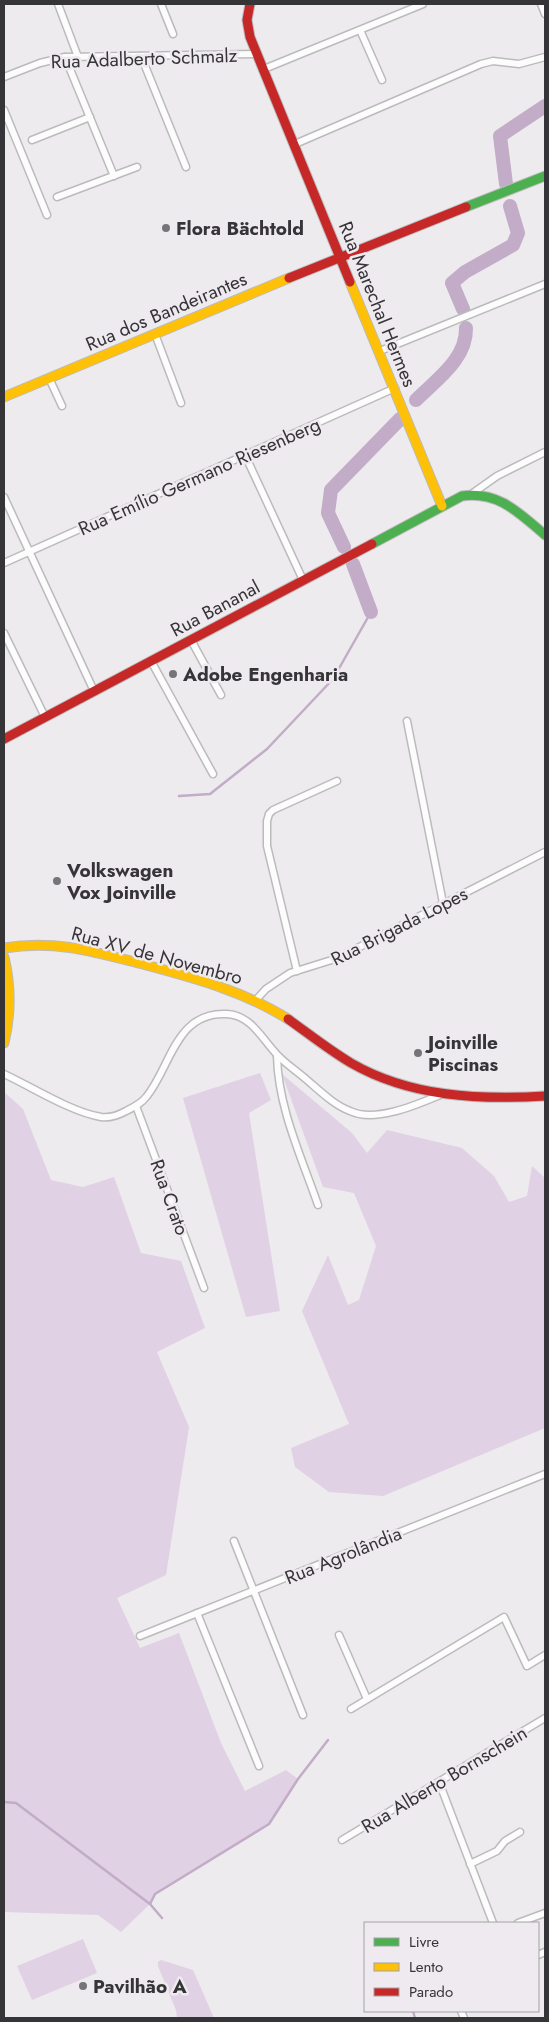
<svg xmlns="http://www.w3.org/2000/svg" width="549" height="2022" viewBox="0 0 549 2022" font-family="Jost,sans-serif">
	<style>
		.green { fill: #e0d1e4 }
		.lines { fill: none; stroke-linecap: round; stroke-linejoin: round }
		.stream { stroke: #c2acc8; stroke-width: 2.5 }
		.river { stroke: #c2acc8; stroke-width: 14 }
		.street-casing { stroke: #bcbbbc; stroke-width: 9 }
		.fast-casing { stroke: #bcbbbc; stroke-width: 11 }
		.slow-casing { stroke: #bcbbbc; stroke-width: 11 }
		.jam-casing { stroke: #bcbbbc; stroke-width: 11 }
		.street { stroke: #fcfcfc; stroke-width: 6 }
		.fast { stroke: #4caf50; stroke-width: 9 }
		.slow { stroke: #ffc107; stroke-width: 9 }
		.jam { stroke: #c62828; stroke-width: 9 }
		.poi-dot { fill: #757476; stroke: #eeeaef; stroke-width: 2 }
		.labels { text-anchor: middle; stroke-width: 5; stroke-linejoin: round; paint-order: stroke }
		.street-label { font-size: 19px; fill: #353436; stroke: #eeeaef }
		.poi-label { font-size: 19px; font-weight: bold; fill: #353436; stroke: #eeeaef; text-anchor: start }
	</style>
	<rect width="100%" height="100%" fill="#edebee"/>
	<g class="green">
		<path d="M260,1073L271,1100L249,1113L280,1311L246,1317L183,1098Z"/>
		<path d="M282,1074L352,1133L367,1153L387,1130L462,1148L494,1176L509,1202L527,1196L532,1166L545,1178V1428L383,1496L329,1492L295,1467L291,1448L349,1424L302,1311L328,1255L348,1305L359,1300L376,1246L354,1193L323,1187Z"/>
		<path d="M4,1092L23,1109L51,1180L83,1187L114,1177L141,1253L181,1261L205,1328L157,1352L189,1427L166,1575L117,1598L140,1648L179,1633L221,1743L245,1791L286,1770L298,1779L269,1824L155,1894L150,1904L121,1932L98,1915L4,1912Z"/>
		<path d="M83,1939L97,1973L32,2000L17,1966Z"/>
		<path d="M161,1960L193,1970L214,2018H177L176,2010L158,1966V1962Z"/>
	</g>
	<g class="lines">
		<g class="stream">
			<path d="M179,796L210,794L267,749L333,679L371,612"/>
			<path d="M4,1802L16,1803L150,1904L162,1918"/>
			<path d="M150,1904L155,1894L269,1824L298,1779L328,1740"/>
			<path d="M413,2011L415,2018"/>
		</g>
		<g class="river">
			<path d="M506,184L500,136L545,106"/>
			<path d="M463,309L452,283L465,272L513,245L518,233L510,206"/>
			<path d="M416,400C436,380 467,359 466,328"/>
			<path d="M344,547L328,513L331,490L400,419"/>
			<path d="M353,564L371,612"/>
		</g>
		<g class="street-casing">
			<g id="street">
				<path d="M58,4L78,57"/>
				<path d="M161,4L173,34"/>
				<path d="M541,4L545,14"/>
				<path d="M360,30L382,80"/>
				<path d="M141,56L186,167"/>
				<path d="M65,57L114,176"/>
				<path d="M264,69L423,4"/>
				<path d="M4,77L40,63L65,57L257,54"/>
				<path d="M4,110L47,215"/>
				<path d="M32,140L90,117"/>
				<path d="M295,144L481,64L493,61L519,64L545,57"/>
				<path d="M57,197L137,167"/>
				<path d="M155,334L181,403"/>
				<path d="M380,351L545,284"/>
				<path d="M49,378L62,406"/>
				<path d="M245,455L303,580"/>
				<path d="M473,493L497,476L545,452"/>
				<path d="M4,497L94,691"/>
				<path d="M4,563L395,388"/>
				<path d="M4,633L45,717"/>
				<path d="M191,640L221,695"/>
				<path d="M151,661L213,774"/>
				<path d="M407,721L443,903"/>
				<path d="M297,971L267,846V821L269,814L273,810L337,781"/>
				<path d="M255,1001L266,989L290,973L338,958L545,852"/>
				<path d="M277,1056C278,1107 301,1156 318,1205"/>
				<path d="M4,1074C32,1087 71,1112 101,1117C109,1118 119,1115 126,1111C134,1107 142,1103 147,1096C171,1066 176,1011 227,1014C249,1015 260,1035 273,1050C282,1062 296,1070 307,1080C320,1091 334,1105 350,1111C375,1123 416,1105 440,1095"/>
				<path d="M136,1106L204,1288"/>
				<path d="M234,1541L303,1715"/>
				<path d="M197,1613L259,1766"/>
				<path d="M339,1635L367,1699"/>
				<path d="M140,1636L545,1474"/>
				<path d="M351,1709L504,1617L527,1666L545,1655"/>
				<path d="M439,1782L493,1923"/>
				<path d="M342,1840L545,1718"/>
				<path d="M470,1864L497,1851L505,1841L520,1832"/>
				<path d="M518,1923L545,1913"/>
				<path d="M538,1955L545,1952"/>
				<path d="M461,2011L464,2018"/>
			</g>
		</g>
		<g class="fast-casing">
			<g id="fast">
				<path d="M466,207L545,176"/>
				<path d="M372,544L462,496C499,491 519,513 545,535"/>
			</g>
		</g>
		<g class="slow-casing">
			<g id="slow">
				<path d="M350,282L442,506"/>
				<path d="M4,397L289,278"/>
				<path d="M4,948C57,939 99,953 150,966C198,979 245,992 288,1019"/>
				<path d="M4,957C11,986 11,1014 4,1043"/>
			</g>
		</g>
		<g class="jam-casing">
			<g id="jam">
				<path d="M250,4L247,20L250,37L350,282"/>
				<path d="M289,278L466,207"/>
				<path d="M4,739L372,544"/>
				<path d="M288,1019C309,1034 329,1050 351,1063C410,1097 479,1100 545,1096"/>
			</g>
		</g>
		<use href="#street" class="street"/>
		<use href="#fast" class="fast"/>
		<use href="#slow" class="slow"/>
		<use href="#jam" class="jam"/>
	</g>
	<g class="poi-dot">
		<circle cx="166" cy="228" r="5"/>
		<circle cx="173" cy="674" r="5"/>
		<circle cx="57" cy="881" r="5"/>
		<circle cx="418" cy="1053" r="5"/>
		<circle cx="83" cy="1986" r="5"/>
	</g>
	<g class="labels">
		<g class="street-label">
			<text transform="translate(144 58) rotate(-2)" y="7">Rua Adalberto Schmalz</text>
			<text transform="translate(378 304) rotate(68)" y="7">Rua Marechal Hermes</text>
			<text transform="translate(166 311) rotate(-23)" y="7">Rua dos Bandeirantes</text>
			<text transform="translate(199 476) rotate(-24)" y="7">Rua Emílio Germano Riesenberg</text>
			<text transform="translate(215 608) rotate(-28)" y="7">Rua Bananal</text>
			<text transform="translate(399 926) rotate(-27)" y="7">Rua Brigada Lopes</text>
			<text transform="translate(157 955) rotate(15)" y="7">Rua XV de Novembro</text>
			<text transform="translate(170 1197) rotate(70)" y="7">Rua Crato</text>
			<text transform="translate(343 1555) rotate(-22)" y="7">Rua Agrolândia</text>
			<text transform="translate(444 1779) rotate(-31)" y="7">Rua Alberto Bornschein</text>
		</g>
		<g class="poi-label">
			<text x="176" y="235">Flora Bächtold</text>
			<text x="183" y="681">Adobe Engenharia</text>
			<text x="67" y="877">Volkswagen<tspan x="67" dy="22">Vox Joinville</tspan></text>
			<text x="428" y="1049">Joinville<tspan x="428" dy="22">Piscinas</tspan></text>
			<text x="93" y="1993">Pavilhão A</text>
		</g>
	</g>
	<rect width="549" height="2022" fill="none" stroke="#353436" stroke-width="10"/>
	<rect x="364" y="1922" width="175" height="90" fill="#eeeaef" stroke="#a4a1a5"/>
	<rect x="374" y="1938" width="25" height="8" fill="#4caf50" stroke="#a4a1a5"/>
	<text x="409" y="1947" font-size="15" fill="#353436">Livre</text>
	<rect x="374" y="1963" width="25" height="8" fill="#ffc107" stroke="#a4a1a5"/>
	<text x="409" y="1972" font-size="15" fill="#353436">Lento</text>
	<rect x="374" y="1988" width="25" height="8" fill="#c62828" stroke="#a4a1a5"/>
	<text x="409" y="1997" font-size="15" fill="#353436">Parado</text>
</svg>
